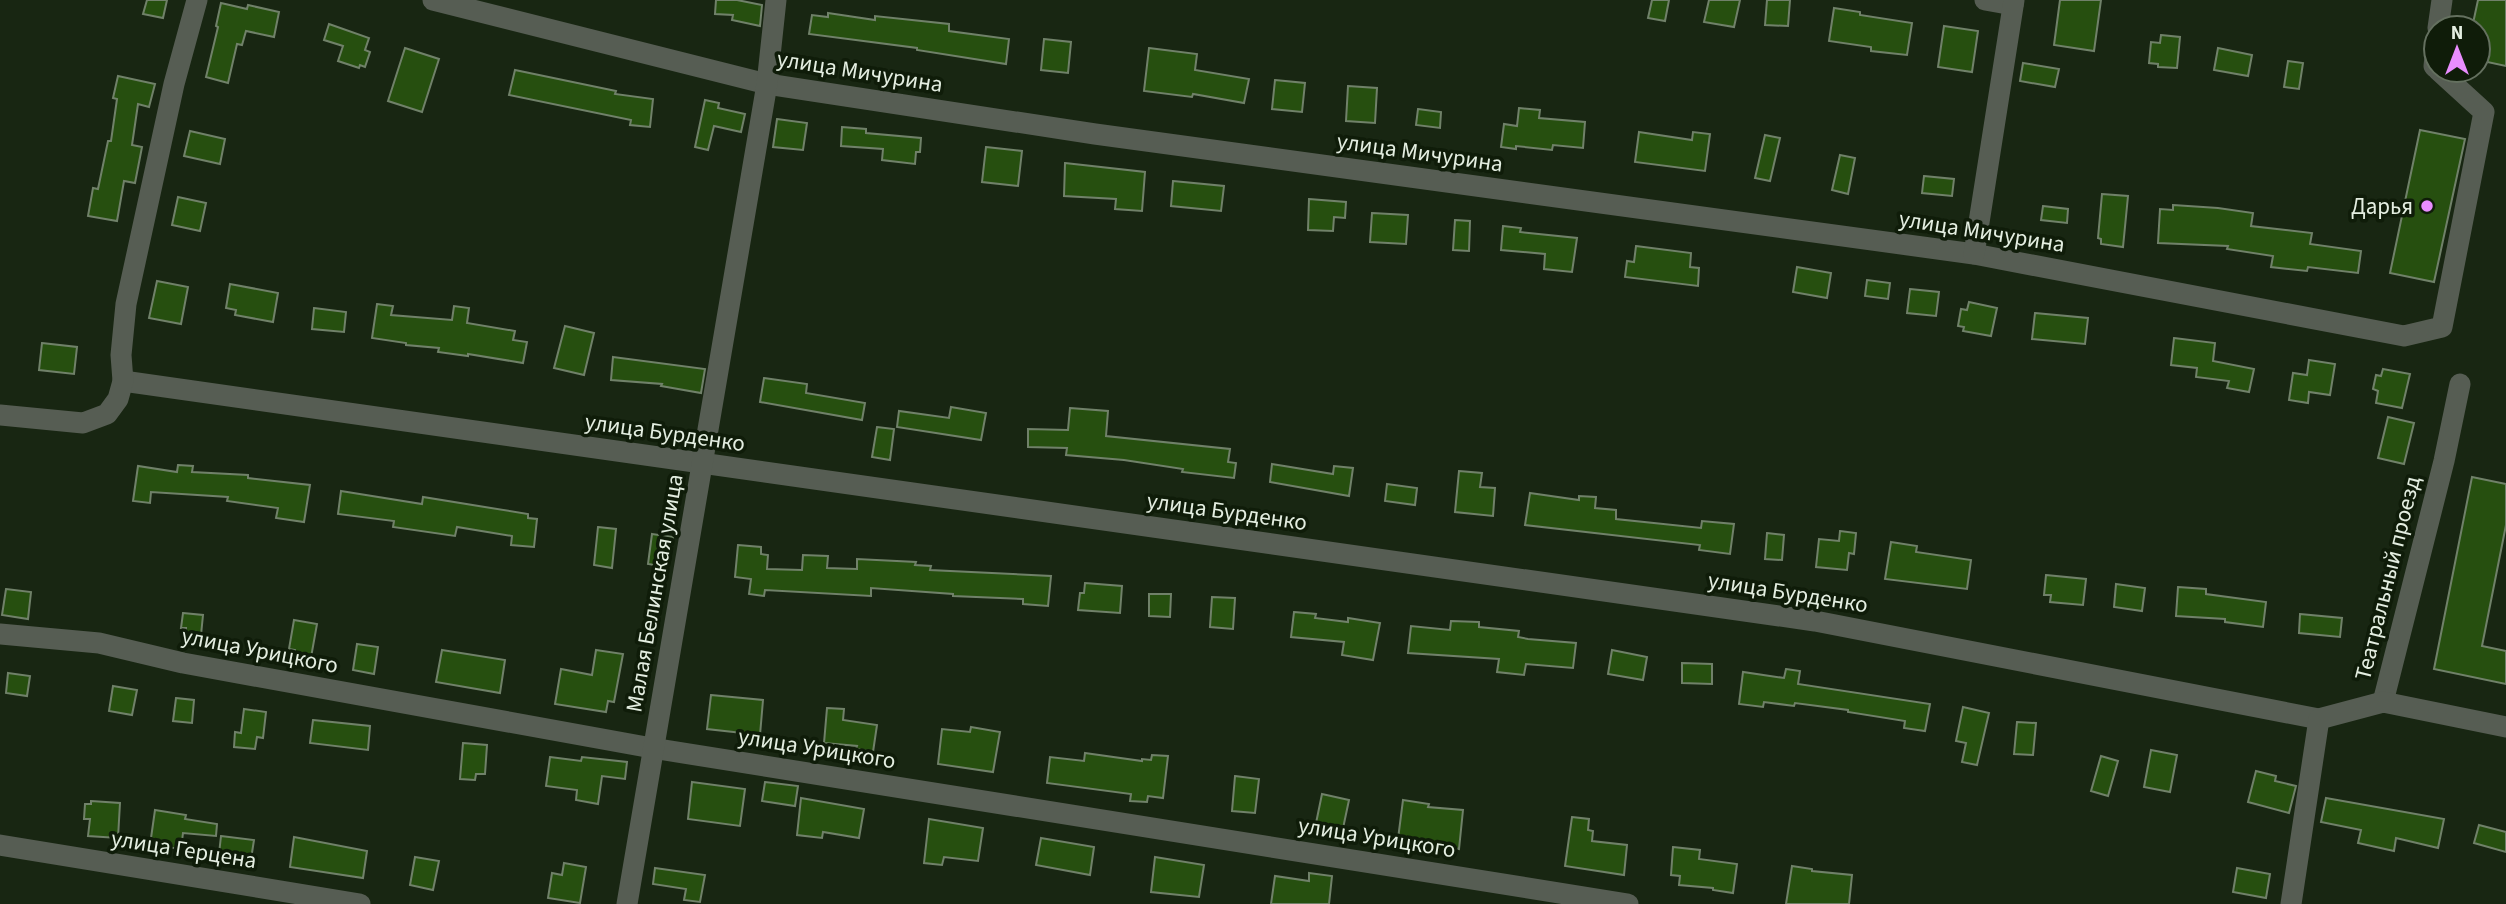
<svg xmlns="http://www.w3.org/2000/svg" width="2506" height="904" viewBox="0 0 2506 904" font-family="'Source Sans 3',sans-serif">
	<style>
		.building { fill: #264f0f; stroke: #708169; stroke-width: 2 }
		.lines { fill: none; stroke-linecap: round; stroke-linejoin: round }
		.minor { stroke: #565d53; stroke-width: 21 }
		.poi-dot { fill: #e98dfe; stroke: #0f1c09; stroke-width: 2.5 }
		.labels { text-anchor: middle; stroke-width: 7; stroke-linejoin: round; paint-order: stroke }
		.street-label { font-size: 23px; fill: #e4eee1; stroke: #0f1c09 }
		.poi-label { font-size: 23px; fill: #e4eee1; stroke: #0f1c09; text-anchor: end }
	</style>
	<rect width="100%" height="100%" fill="#182612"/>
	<g class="building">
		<path d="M147,0H167L163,18L143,14Z"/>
		<path d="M716,0H737L762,5L760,26L732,20L733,15L715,14Z"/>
		<path d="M1652,0H1669L1665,21L1648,18Z"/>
		<path d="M1709,0H1740L1734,27L1704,22Z"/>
		<path d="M1767,0H1790L1788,26L1765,25Z"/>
		<path d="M2060,0H2101L2094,51L2054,45Z"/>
		<path d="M2478,0H2506V66L2478,60V28H2472Z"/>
		<path d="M221,3L247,9L248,5L279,12L274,37L246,31L242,45L237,44L228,83L206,77L218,27L216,26Z"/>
		<path d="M1834,8L1860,12V15L1912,23L1907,55L1871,51V47L1829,41Z"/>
		<path d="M828,13L875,20V16L949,24V31L1009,39L1006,64L917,50V48L809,34L812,15L828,17Z"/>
		<path d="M329,24L369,38L365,50L370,52L365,67L360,65L359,68L338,61L343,46L324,40Z"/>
		<path d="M1944,26L1978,31L1972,72L1938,67Z"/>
		<path d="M2161,35L2180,37L2177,68L2158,67V64L2149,63L2151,42L2160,43Z"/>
		<path d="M1044,39L1071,42L1068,73L1041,70Z"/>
		<path d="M405,48L439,59L422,112L388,101Z"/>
		<path d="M1149,48L1197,54L1195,70L1249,79L1244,103L1193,94L1192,97L1144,91Z"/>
		<path d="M2218,48L2252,55L2248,76L2214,70Z"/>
		<path d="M2288,61L2303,63L2299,89L2284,87Z"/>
		<path d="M2023,63L2059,69L2055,87L2020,81Z"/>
		<path d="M515,70L616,91L615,94L653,99L650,127L630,125L631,120L509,95Z"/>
		<path d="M118,76L155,84L149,107L138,104L132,145L142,147L135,183L124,181L117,221L88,216L93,188L98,189L108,141H111L117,99L113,98Z"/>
		<path d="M1275,80L1305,83L1302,112L1272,109Z"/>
		<path d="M1348,86L1377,88L1375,123L1346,121Z"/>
		<path d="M705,100L719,103L718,108L745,114L741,132L714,126L708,150L695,147Z"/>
		<path d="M1519,108L1540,110L1539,118L1585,122L1583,148L1553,145L1552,150L1516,146V149L1501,147L1504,124L1517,126Z"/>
		<path d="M1418,109L1441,112L1440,128L1416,125Z"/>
		<path d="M777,119L807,123L803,150L773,147Z"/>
		<path d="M842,127L866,129V133L921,138L920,152H916L915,164L882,160L883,149L841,146Z"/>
		<path d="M2420,130L2465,139L2434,282L2390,273Z"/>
		<path d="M190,131L225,139L220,164L184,156Z"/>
		<path d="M1639,132L1692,140L1693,132L1710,134L1705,171L1635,162Z"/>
		<path d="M1765,135L1780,138L1770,181L1755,178Z"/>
		<path d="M986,147L1022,151L1018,186L982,182Z"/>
		<path d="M1840,155L1855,158L1848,194L1832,190Z"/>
		<path d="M1065,163L1145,172L1142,211L1115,209L1116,199L1064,196Z"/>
		<path d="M1924,176L1954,179L1952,196L1922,193Z"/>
		<path d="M1173,181L1224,186L1221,211L1171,206Z"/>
		<path d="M2102,194L2128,196L2123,247L2101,244V239L2098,238Z"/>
		<path d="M178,197L206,203L200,231L172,225Z"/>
		<path d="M1309,199L1346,202L1345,218L1334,217L1333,231L1308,230Z"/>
		<path d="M2173,205L2218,208L2253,213L2251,226L2312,233L2310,244L2361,251L2358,273L2308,267L2307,271L2271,267L2273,256L2227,249L2228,246L2158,243L2160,209L2173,210Z"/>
		<path d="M2043,206L2068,209L2067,223L2041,220Z"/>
		<path d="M1372,213L1408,215L1406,244L1370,242Z"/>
		<path d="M1455,220L1470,221L1469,251L1453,250Z"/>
		<path d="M1503,226L1521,228L1520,232L1577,238L1572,272L1544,269L1545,254L1501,250Z"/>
		<path d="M1636,246L1691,253L1690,267L1699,268L1698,286L1625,277L1627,261L1634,262Z"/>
		<path d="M1797,267L1831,273L1827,298L1793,292Z"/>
		<path d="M1867,280L1890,283L1888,299L1865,296Z"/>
		<path d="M157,281L188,287L181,324L149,318Z"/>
		<path d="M230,284L278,293L273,322L235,315L236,310L226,308Z"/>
		<path d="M1910,289L1939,292L1936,316L1907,313Z"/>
		<path d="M1969,302L1997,308L1991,336L1963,331L1964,327L1958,326L1961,309L1967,310Z"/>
		<path d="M377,304L393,306L391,315L452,320L454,306L469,308L467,323L515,331L513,340L527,342L523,363L468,354V356L438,352L439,348L406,345V343L372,338Z"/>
		<path d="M314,308L346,312L344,332L312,329Z"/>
		<path d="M2035,313L2088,318L2085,344L2032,339Z"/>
		<path d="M565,326L594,333L584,375L554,368Z"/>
		<path d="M2174,338L2215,343L2213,361L2254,369L2249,392L2227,388L2229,381L2196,377L2197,368L2171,365Z"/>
		<path d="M42,343L77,347L74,374L39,370Z"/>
		<path d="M613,357L705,369L701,393L661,386L662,384L611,380Z"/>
		<path d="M2309,360L2335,364L2330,395L2309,392L2308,403L2289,400L2293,373L2307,375Z"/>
		<path d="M2383,369L2410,374L2402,408L2376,403L2378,391L2373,389L2376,375L2381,376Z"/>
		<path d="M764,378L807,384L806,393L865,403L862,420L760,402Z"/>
		<path d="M951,407L986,413L981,440L897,427L899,411L949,418Z"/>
		<path d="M1070,408L1108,411L1106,436L1230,449L1228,462L1236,463L1234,478L1182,472L1183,469L1124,460L1066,455L1067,448L1028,447V429L1068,430Z"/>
		<path d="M2388,417L2414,423L2404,464L2378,458Z"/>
		<path d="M877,427L894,429L890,460L872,457Z"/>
		<path d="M1272,464L1333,474L1334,466L1353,468L1349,496L1270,482Z"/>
		<path d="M178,465L193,466L192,472L248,475V478L310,485L304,522L276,518L278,508L227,501L228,497L151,492L150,503L133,501L138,466L177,472Z"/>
		<path d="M1459,471L1482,473L1480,487L1495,488L1493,516L1455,512Z"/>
		<path d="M2472,477L2506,484V525L2482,646L2506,651V684L2434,669Z"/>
		<path d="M1387,484L1417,488L1415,505L1385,501Z"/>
		<path d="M341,491L422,504L423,497L528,514V518L537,519L534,547L511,545L512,536L457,527L455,536L393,527L394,521L338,514Z"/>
		<path d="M1530,493L1579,500V496L1596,497L1595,508L1616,510V519L1701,528L1702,521L1734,524L1730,554L1699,550L1700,545L1525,525Z"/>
		<path d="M598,527L616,529L612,568L594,565Z"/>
		<path d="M1840,531L1856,533L1854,554L1849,553L1847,570L1816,567L1819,539L1839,541Z"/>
		<path d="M1767,533L1784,535L1782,560L1765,559Z"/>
		<path d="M652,534L673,537L668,567L648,564Z"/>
		<path d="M1891,542L1917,546L1916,552L1971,560L1967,589L1885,579Z"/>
		<path d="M738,545L761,547V554L768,555L767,569L802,570L803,555L828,556L827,568L857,569V559L916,562L915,565L931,566L930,570L1051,576L1048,606L1023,604V599L953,596V594L871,588V596L765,590L764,596L749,594L751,579L735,577Z"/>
		<path d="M2046,575L2086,579L2083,605L2050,602L2051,595H2044Z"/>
		<path d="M1085,583L1122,586L1120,613L1078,610L1080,593H1084Z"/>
		<path d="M2116,584L2145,588L2142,611L2114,607Z"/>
		<path d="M2178,587L2206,589V594L2266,602L2263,627L2225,622V619L2176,616Z"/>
		<path d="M6,589L31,592L28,619L2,615Z"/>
		<path d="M1149,594H1171L1170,617L1149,616Z"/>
		<path d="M1212,597L1235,598L1233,629L1210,627Z"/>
		<path d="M1294,612L1316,614L1315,618L1348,622V618L1380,623L1373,660L1342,655L1344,642L1291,637Z"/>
		<path d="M183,613L203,615L200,645L185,644L186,628H181Z"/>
		<path d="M2300,614L2342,618L2340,637L2299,633Z"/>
		<path d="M294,620L317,624L310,663L294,661L295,650L289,649Z"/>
		<path d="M1451,621L1479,622V627L1519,631L1518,637L1528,639L1576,643L1573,668L1526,664L1524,675L1497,672L1499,659L1408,653L1411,626L1450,630Z"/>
		<path d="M357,644L378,647L374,674L353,670Z"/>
		<path d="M442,650L505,660L500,693L436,682Z"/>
		<path d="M596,650L623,654L614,702L608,701L606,712L555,704L561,669L592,675Z"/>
		<path d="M1612,650L1647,657L1643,680L1608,674Z"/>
		<path d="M1682,663L1712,664V684L1682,683Z"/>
		<path d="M1786,669L1800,671L1798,684L1930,704L1925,731L1904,728L1905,721L1848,712V710L1795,703L1794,706L1764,702L1763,707L1739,704L1743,672L1784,678Z"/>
		<path d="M8,673L30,676L27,696L6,693Z"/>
		<path d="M113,686L137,690L132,715L109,711Z"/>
		<path d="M711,695L763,700L760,735L707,729Z"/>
		<path d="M176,698L194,700L192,723L173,721Z"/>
		<path d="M1963,707L1989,713L1977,765L1962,762L1966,743L1956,741Z"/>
		<path d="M827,708L844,709L843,720L877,725L873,752L856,749L857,746L824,743Z"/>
		<path d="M244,709L266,712L263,738L257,737L255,749L234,747L235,732L241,733Z"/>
		<path d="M313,720L370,726L368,750L310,743Z"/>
		<path d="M2017,722L2036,723L2033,755L2014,754Z"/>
		<path d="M971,727L1000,732L993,772L938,764L942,729L970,732Z"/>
		<path d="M463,743L487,745L485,774H476L475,780L460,779Z"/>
		<path d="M2151,750L2177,755L2170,792L2144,787Z"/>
		<path d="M1085,753L1142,761V759L1151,760L1152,755L1168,756L1163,798L1148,796L1147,802L1130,801L1131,794L1047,783L1050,757L1084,761Z"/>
		<path d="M2101,756L2118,761L2108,796L2091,791Z"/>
		<path d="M550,757L581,761L582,757L627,762L625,779L602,776L598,804L576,800L577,790L546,786Z"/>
		<path d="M2256,771L2276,776L2275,781L2296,786L2289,813L2248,802Z"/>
		<path d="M1235,776L1259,779L1255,813L1232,811Z"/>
		<path d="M692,782L745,789L740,826L688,819Z"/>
		<path d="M765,782L798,786L795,806L762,801Z"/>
		<path d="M1322,794L1349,800L1342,833L1315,828Z"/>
		<path d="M801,798L864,809L859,838L823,832L822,838L797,835Z"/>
		<path d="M2326,798L2444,819L2438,848L2396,838L2394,851L2358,843L2361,830L2321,822Z"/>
		<path d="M1403,800L1429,804L1428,807L1463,810L1459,849L1398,839Z"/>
		<path d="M91,801L120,803L118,838L88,836L90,819H84L85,804H91Z"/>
		<path d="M155,810L186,815L185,819L217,824L216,836L183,833L181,849L150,845Z"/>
		<path d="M1572,817L1589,819L1588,830L1593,831L1592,841L1627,845L1624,875L1565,866Z"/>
		<path d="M929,819L983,828L978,861L944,857L942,865L924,863Z"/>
		<path d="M2479,825L2506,832V852L2474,843Z"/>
		<path d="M221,836L254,840L251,859L219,854Z"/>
		<path d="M294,837L367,851L363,878L290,867Z"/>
		<path d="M1041,838L1094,847L1090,875L1036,865Z"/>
		<path d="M1673,847L1700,850L1699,859L1737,864L1733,893L1713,890V888L1679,885L1680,876L1671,875Z"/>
		<path d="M415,857L439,861L433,890L410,885Z"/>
		<path d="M1155,857L1204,865L1199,897L1151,892Z"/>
		<path d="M564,863L586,867L580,903L548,898L552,873L562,875Z"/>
		<path d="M1792,866L1812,869V871L1852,875L1849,904H1786Z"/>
		<path d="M655,868L705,875L700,902L684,900L686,889L653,884Z"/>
		<path d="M2237,868L2270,874L2266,898L2233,892Z"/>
		<path d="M1309,873L1332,876L1329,904H1271L1275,876L1309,881Z"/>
	</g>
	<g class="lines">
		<g class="minor">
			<path d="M433,0L767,84L1095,134L1974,254L2404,336L2442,327L2484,112L2438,70"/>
			<path d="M1985,0L2013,5"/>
			<path d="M2438,28L2442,0"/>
			<path d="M2436,48L2434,66L2436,68"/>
			<path d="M1974,254L2014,0"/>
			<path d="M123,381L1815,621L2319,719"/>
			<path d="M0,415L83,423L107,414L118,399L123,381L121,355L126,304L174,84L197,0"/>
			<path d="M0,634L99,643L183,663L652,748L1628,904"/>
			<path d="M2383,702L2444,461L2460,384"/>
			<path d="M0,845L360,904"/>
			<path d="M627,904L767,84L776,0"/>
			<path d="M2291,904L2319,719L2383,702L2506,727"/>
		</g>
	</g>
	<circle class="poi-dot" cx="2427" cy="206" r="7"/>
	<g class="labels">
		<g class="street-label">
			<text transform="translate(860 71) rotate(9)" y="8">улица Мичурина</text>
			<text transform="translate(1420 152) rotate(8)" y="8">улица Мичурина</text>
			<text transform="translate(1982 231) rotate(9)" y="8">улица Мичурина</text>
			<text transform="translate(665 432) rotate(8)" y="8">улица Бурденко</text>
			<text transform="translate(1227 511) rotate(8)" y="8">улица Бурденко</text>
			<text transform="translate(2387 578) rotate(-76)" y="8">Театральный проезд</text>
			<text transform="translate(1788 592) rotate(9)" y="8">улица Бурденко</text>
			<text transform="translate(654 593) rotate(-80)" y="8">Малая Белинская улица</text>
			<text transform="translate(260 650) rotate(11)" y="8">улица Урицкого</text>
			<text transform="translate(817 748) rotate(9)" y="8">улица Урицкого</text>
			<text transform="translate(1377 837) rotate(9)" y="8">улица Урицкого</text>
			<text transform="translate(184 849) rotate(9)" y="8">улица Герцена</text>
		</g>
		<g class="poi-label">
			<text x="2413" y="214">Дарья</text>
		</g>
	</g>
	<g transform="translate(2457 49)"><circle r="33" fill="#0f1c09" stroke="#64705f" stroke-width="2"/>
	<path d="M0-5L12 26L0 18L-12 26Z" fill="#e98dfe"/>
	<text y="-10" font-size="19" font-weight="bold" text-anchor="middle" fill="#e4eee1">N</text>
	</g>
</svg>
